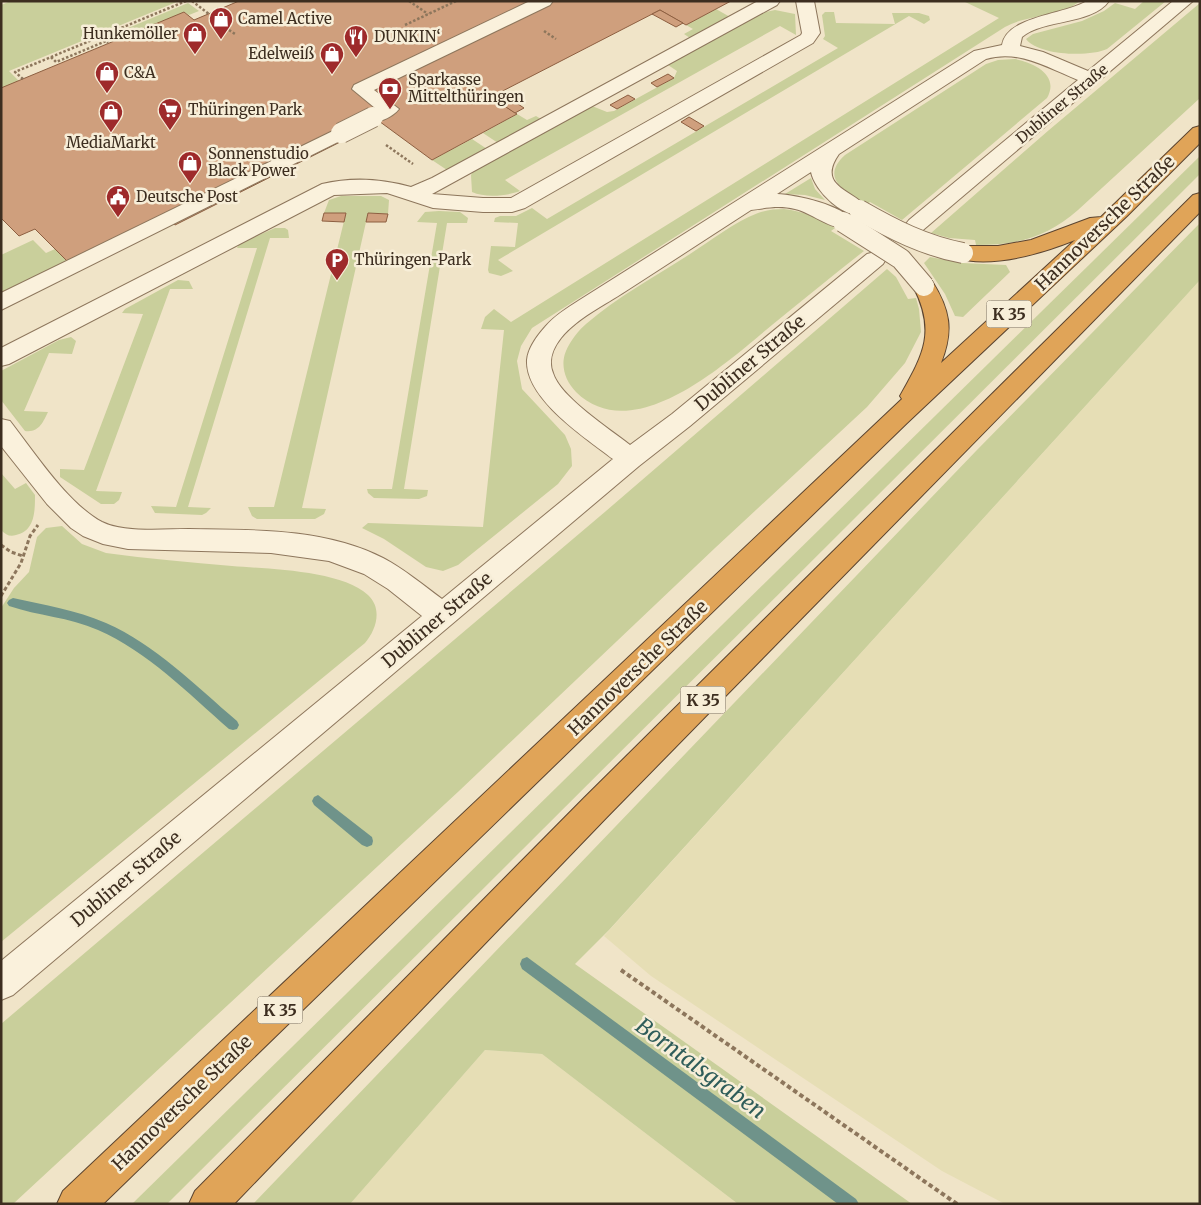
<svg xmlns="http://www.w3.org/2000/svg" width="1201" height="1205" viewBox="0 0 1201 1205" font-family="Merriweather,serif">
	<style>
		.farmland { fill: #e6deb5 }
		.green { fill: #c9cf9b }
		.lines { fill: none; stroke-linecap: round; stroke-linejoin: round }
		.stream { fill: #6f938a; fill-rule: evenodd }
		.building { fill: #cf9f7d; stroke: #8d5f41 }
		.minor-casing { stroke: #8d765c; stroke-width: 2 }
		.highway-casing { stroke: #5b4430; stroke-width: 2 }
		.path-far2 { stroke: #8d765c; stroke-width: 2.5; stroke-dasharray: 2.5 2; stroke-linecap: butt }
		.path-far1 { stroke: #8d765c; stroke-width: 3; stroke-dasharray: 4 2.5; stroke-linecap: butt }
		.path { stroke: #8d765c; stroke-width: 4; stroke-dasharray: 4.5 3; stroke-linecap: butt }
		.minor { fill: #faf1dc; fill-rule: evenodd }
		.highway { fill: #e0a458; fill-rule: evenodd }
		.minor-bridge-casing { stroke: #8d765c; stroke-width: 22; stroke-linecap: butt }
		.minor-bridge { stroke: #faf1dc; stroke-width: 20 }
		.labels { text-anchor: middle; stroke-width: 5; stroke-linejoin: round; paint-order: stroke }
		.far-poi-label { font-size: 15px; fill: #3d2e20; stroke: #f7eed8; text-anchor: start }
		.far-street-label { font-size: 15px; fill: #3d2e20; stroke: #f7eed8 }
		.shield { fill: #f7eed8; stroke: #756857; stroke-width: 1 }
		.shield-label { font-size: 16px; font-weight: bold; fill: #3d2e20 }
		.street-label { font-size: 18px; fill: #3d2e20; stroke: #f7eed8 }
		.near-water-label { font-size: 22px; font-style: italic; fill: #2f5d5a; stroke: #f7eed8 }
	</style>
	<rect width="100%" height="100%" fill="#f0e4c8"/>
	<g class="farmland">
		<path d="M1200,280V1204H1005L942,1171L651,976L604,936Z"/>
		<path d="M485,1050L542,1054L738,1204H350Z"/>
	</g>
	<g class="green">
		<path d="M11,1H179L9,71L19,81L1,88V5Z"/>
		<path d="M963,1H1080C1059,18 1028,14 1005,27L532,328L521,346L517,361L522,389L565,435L571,449L572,466L558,484L458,565L443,571L426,567L384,539L362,528L368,523L483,527L504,330L481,329L485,317L494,309L511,322L999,18Z"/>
		<path d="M1144,1H1166L1107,49C1090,57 1039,56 1026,39L1033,34L1082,21L1104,11L1115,3L1135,9Z"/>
		<path d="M188,3L199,11L189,15L184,12L114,41L109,36Z"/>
		<path d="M1200,3V98L1078,210C1047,237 1018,245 976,245L975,240L949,238L931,233L1049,130Z"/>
		<path d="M716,9L730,17L690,38L684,34L693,29L686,25Z"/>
		<path d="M775,10L795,14L796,35L780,26L505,180L520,191C507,196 485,198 472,192L471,175L474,170L592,106L607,112L614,111L674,78L677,71L668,65L761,13Z"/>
		<path d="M825,12H834L836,23L895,24L892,13H919L929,16L930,20L924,24L909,16L498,260L513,271L501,276L489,273L488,270L491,246L515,247L518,223L494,222L495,218L500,216H516L532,208L547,219L838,48L823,39L825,36L822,15Z"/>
		<path d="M1015,59C1034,63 1060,75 1047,98L902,220L870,202L867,204C846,192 819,179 845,155L986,64L998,60Z"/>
		<path d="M517,114L527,120L536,116L541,119L498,143L483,133Z"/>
		<path d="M472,139L487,149L447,170L432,160Z"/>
		<path d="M1200,156V174L167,1204H132Z"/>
		<path d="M811,178L815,189L825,200L805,195L785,194Z"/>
		<path d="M341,196H381L389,200L388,214L368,213L302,508L326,509L324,514L315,519H257L252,516L248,507H274L346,213H324L329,200Z"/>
		<path d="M784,209C803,211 818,218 835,228L831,231L864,251C833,275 803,300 772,325C728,361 634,449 576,392C565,381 560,365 566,351C570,341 579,330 586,324C617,297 656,276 690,254C712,240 734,222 758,213C766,210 775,209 784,209Z"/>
		<path d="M439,211L460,212L468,218L467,223H447L404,489L428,490L427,496L419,499L374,498L368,493L367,489H392L437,223L417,222L425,212Z"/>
		<path d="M1200,223V280L609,930L575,964L912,1204H738L542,1054L485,1050L350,1204H253L976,451Z"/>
		<path d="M275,228H285L288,230L289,238H270L188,507L211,508L206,513L202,515L155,513L151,506L176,507L257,248H237L239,244Z"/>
		<path d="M33,240L46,253L55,249L68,262L1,295V255Z"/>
		<path d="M930,257L962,263L1006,265L1010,272L963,317L955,316L945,294L924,263Z"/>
		<path d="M887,269L896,277L908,299L916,298L919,309L921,332L905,363L867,407L715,548L459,791L13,1204H1V1024L606,511Z"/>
		<path d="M178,280L189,281L193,289H170L96,491L122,492L119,500L114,504H101L60,477V469L84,470L143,314L122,313L125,309Z"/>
		<path d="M71,337L76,341L72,354L49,353L24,411L48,412C43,422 39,433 25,431L1,400V371L59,340Z"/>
		<path d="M1,473L15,489L26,483L35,495C35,511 35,531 16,535C10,537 6,535 1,530Z"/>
		<path d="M62,526L82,544L106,553C148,559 190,562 232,566C268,569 341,570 368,595C383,609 376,630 365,643L1,942V608L14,588L29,572L37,537L46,528Z"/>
	</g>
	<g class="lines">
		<g class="stream">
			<path d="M13,598C44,605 76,610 106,623C156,645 196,686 237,721L239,725L237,729L233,730L229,729C188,693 148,652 98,630C69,617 38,616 9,606L7,603L9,600Z"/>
			<path d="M318,795L372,837L373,841L372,845L367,847L362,845L314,805L312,801L314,797Z"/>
			<path d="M527,957L856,1199L859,1204H838L522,969L520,964L522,959Z"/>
		</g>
	</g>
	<g class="building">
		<path d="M239,1H731L686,25L660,10L491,97L517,114L432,160L368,113L348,138L175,225L164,215L68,262L35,229L19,236L1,218V88L184,12L194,20Z"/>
		<path d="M660,10L683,23L676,27L652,14Z"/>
		<path d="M668,74L674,78L657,87L651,83Z"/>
		<path d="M500,92L524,108L515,113L491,97Z"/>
		<path d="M628,95L635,99L617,109L610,105Z"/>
		<path d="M689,117L704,126L696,131L681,122Z"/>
		<path d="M324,213H346L344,222L322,221Z"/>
		<path d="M368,213L388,214L386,222H366Z"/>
	</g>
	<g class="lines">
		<g class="minor-casing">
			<g id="minor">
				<path d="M530,1H553L550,5L374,90L399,109C392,118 377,124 366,121L363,117L366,113L375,108L352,89L354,85Z"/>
				<path d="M758,1H780L777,5L432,194L483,198H511L801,35L802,33L796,1H814L820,33L813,43L525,208L512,212H483L433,208L387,193L334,195L9,364L1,366V348L322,184C351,177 383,179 411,187L432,178Z"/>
				<path d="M1087,1H1109C1092,25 1043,19 1022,37L1020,46L1043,52L1088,71L1173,1H1193L923,230L916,232L909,230L905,225L909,220L1078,80C1048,68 1019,49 986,59L839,154C815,188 856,190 869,210L866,215C845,220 815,192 811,172L777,194C797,195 843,205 854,222L850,227C832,232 813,213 795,209C779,205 766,208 751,210C709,237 668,264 626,291C605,305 577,318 561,338C553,348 548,361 553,373C560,397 610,429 630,445L672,414L867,254L875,252L883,254L886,259L883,264L690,426L639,466L13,995L1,1000V961L422,616L388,589L364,574L329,561L271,553L128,549L103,544L83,536L71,528L47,504L1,446V419L10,421C34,452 68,504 102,522C124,533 164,529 189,529C253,530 324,528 383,558C404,569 423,585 442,599L613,459C586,438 525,399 527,360C528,348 537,336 545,327C554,316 567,308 578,301L974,51L1002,45C1007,16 1063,15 1087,1Z"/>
				<path d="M341,127L348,129L351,133L348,137L1,310V293Z"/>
			</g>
		</g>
		<g class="highway-casing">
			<g id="highway">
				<path d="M1200,126V143L1127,216L907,423L103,1204H57L63,1191L902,399L900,396C923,355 937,332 913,286L916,281L924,278L932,281C950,310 954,330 941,363L1075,240C1040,254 993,268 955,258L952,253L955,248L963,246H998L1031,240L1090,218L1101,217L1193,128Z"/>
				<path d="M1200,193V212L606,818L234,1204H189L195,1191L584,798L1193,195Z"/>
			</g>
		</g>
		<g class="path-far2">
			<path d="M192,1L209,14"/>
			<path d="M409,1L428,14"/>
			<path d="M405,25L456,1"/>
			<path d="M229,30L235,34"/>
			<path d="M544,31L556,39"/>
			<path d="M51,57L56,62L106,41L108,43"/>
			<path d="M23,79L15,72L186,1"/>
			<path d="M386,145L413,164"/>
		</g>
		<g class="path-far1">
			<path d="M1,545L11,552L23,556"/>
			<path d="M1,596L21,563L30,536L38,525"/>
		</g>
		<path class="path" d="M621,970L957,1204"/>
		<use href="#minor" class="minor"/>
		<use href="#highway" class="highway"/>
		<g class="minor-bridge-casing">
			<g id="minor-bridge">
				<path d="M341,133L373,117"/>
				<path d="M859,210C892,229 925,246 963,253"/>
				<path d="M843,222L901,259L924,286"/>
			</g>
		</g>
		<use href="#minor-bridge" class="minor-bridge"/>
	</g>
	<defs>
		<g id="shop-pin" transform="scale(1.25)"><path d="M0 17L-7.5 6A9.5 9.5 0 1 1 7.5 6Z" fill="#9e2a2b" stroke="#f7eed8"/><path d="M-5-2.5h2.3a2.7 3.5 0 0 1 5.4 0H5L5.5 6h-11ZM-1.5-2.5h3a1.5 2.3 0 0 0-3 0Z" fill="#fff"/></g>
		<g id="restaurant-pin" transform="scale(1.25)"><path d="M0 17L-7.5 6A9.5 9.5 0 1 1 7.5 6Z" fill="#9e2a2b" stroke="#f7eed8"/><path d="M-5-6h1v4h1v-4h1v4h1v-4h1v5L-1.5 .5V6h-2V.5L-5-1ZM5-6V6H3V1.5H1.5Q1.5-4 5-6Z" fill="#fff"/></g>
		<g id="bank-pin" transform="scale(1.25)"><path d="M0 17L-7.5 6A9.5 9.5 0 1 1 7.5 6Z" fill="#9e2a2b" stroke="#f7eed8"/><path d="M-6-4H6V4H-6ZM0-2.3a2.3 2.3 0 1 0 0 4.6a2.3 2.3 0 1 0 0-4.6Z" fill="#fff"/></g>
		<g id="supermarket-pin" transform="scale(1.25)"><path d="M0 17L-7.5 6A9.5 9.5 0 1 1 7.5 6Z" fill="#9e2a2b" stroke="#f7eed8"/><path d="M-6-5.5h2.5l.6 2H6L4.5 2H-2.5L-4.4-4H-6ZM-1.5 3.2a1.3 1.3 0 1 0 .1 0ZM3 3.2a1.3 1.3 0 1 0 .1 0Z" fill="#fff"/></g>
		<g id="civic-pin" transform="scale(1.25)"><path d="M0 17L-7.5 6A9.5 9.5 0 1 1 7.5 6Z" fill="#9e2a2b" stroke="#f7eed8"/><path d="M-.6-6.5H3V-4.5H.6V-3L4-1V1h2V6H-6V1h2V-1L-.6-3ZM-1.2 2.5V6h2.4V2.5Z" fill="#fff"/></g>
		<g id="parking-pin" transform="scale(1.25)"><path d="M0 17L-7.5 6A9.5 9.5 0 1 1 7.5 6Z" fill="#9e2a2b" stroke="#f7eed8"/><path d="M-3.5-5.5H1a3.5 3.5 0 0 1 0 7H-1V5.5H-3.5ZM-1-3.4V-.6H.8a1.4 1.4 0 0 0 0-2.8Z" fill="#fff"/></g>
	</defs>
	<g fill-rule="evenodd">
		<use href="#shop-pin" x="221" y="19"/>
		<use href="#shop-pin" x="195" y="34"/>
		<use href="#restaurant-pin" x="356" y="37"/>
		<use href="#shop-pin" x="332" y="54"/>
		<use href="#shop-pin" x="107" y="73"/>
		<use href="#bank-pin" x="390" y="89"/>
		<use href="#supermarket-pin" x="170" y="110"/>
		<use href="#shop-pin" x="111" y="112"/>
		<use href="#shop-pin" x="190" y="163"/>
		<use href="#civic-pin" x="118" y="197"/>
		<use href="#parking-pin" x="337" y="260"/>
	</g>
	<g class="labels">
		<g class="far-poi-label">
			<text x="238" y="24">Camel Active</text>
			<text x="178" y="39" text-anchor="end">Hunkemöller</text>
			<text x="374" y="42">DUNKIN‘</text>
			<text x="314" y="59" text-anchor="end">Edelweiß</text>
			<text x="124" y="78">C&amp;A</text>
			<text x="408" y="85">Sparkasse<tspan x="408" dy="17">Mittelthüringen</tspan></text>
			<text x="188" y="115">Thüringen Park</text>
			<text x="111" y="148" text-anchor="middle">MediaMarkt</text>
			<text x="208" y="159">Sonnenstudio<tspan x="208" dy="17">Black Power</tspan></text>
			<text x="136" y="202">Deutsche Post</text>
			<text x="354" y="265">Thüringen-Park</text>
		</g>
		<g class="far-street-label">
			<text transform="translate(1062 104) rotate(-40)" y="5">Dubliner Straße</text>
		</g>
		<g class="shield">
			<rect x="986.5" y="300.5" width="45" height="27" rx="4"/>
			<rect x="680.5" y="686.5" width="45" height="27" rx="4"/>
			<rect x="257.5" y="996.5" width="45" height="27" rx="4"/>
		</g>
		<g class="shield-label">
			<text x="1009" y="320">K 35</text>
			<text x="703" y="706">K 35</text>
			<text x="280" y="1016">K 35</text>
		</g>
		<g class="street-label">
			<text transform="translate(1105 223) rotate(-44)" y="6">Hannoversche Straße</text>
			<text transform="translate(750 363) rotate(-40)" y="6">Dubliner Straße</text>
			<text transform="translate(437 620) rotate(-40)" y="6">Dubliner Straße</text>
			<text transform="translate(638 668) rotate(-44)" y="6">Hannoversche Straße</text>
			<text transform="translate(126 879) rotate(-40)" y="6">Dubliner Straße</text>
			<text transform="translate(182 1103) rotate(-44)" y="6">Hannoversche Straße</text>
		</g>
		<g class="near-water-label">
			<text transform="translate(701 1068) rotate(36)" y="8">Borntalsgraben</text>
		</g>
	</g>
	<rect width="1201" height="1205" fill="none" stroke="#3d2e20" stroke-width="5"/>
</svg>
